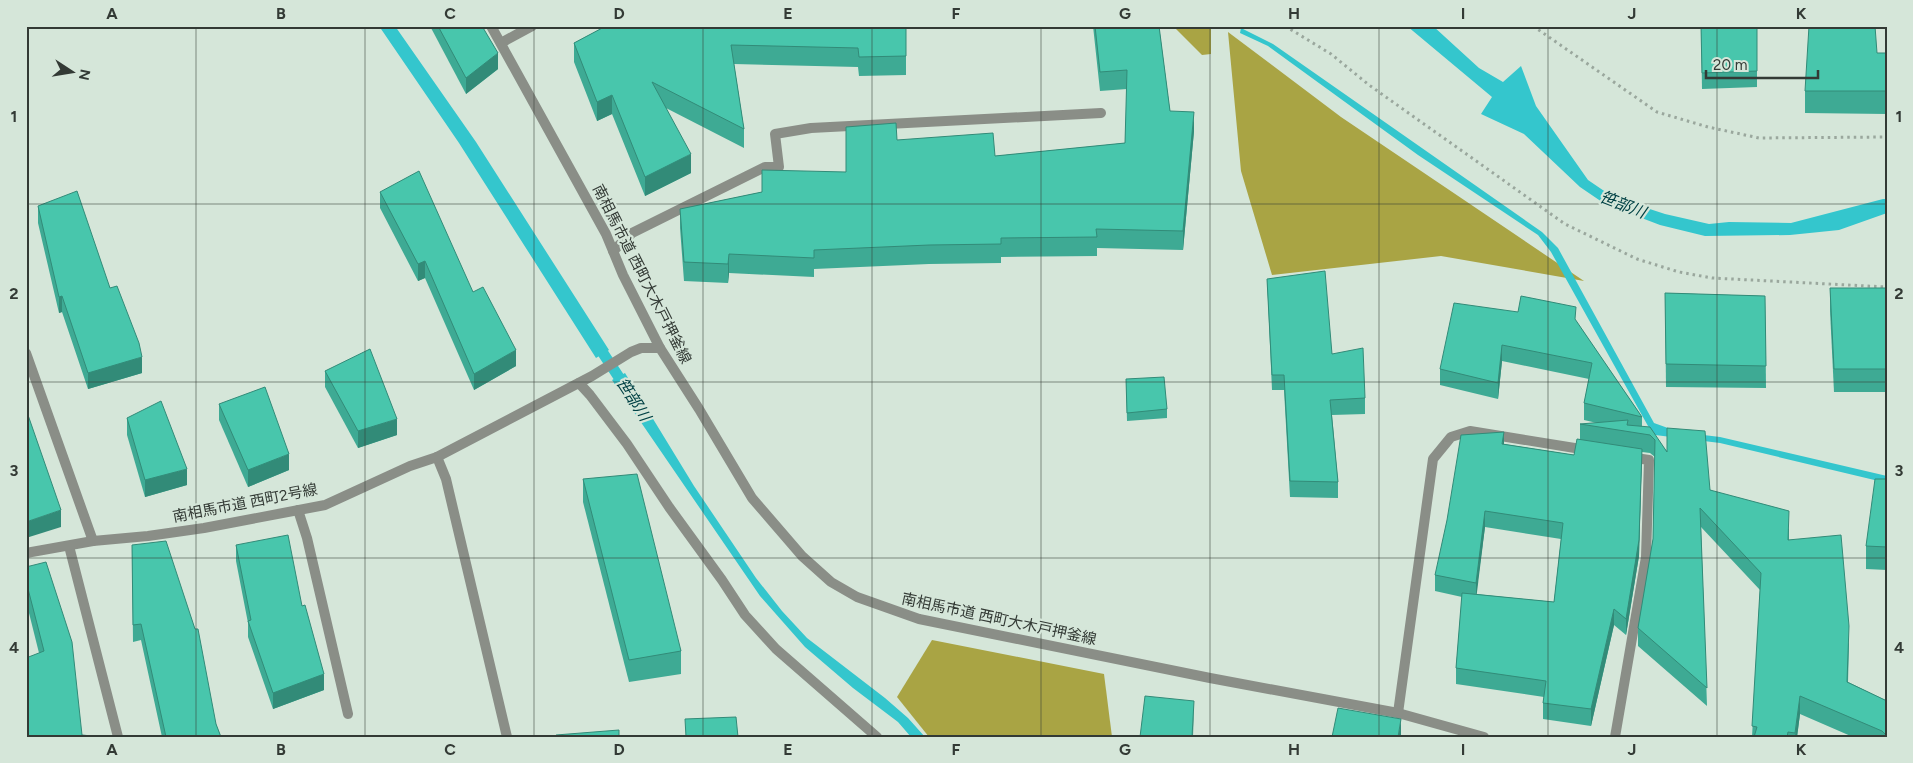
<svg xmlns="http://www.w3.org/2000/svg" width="1913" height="763" viewBox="0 0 1913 763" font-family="Figtree,'Noto Sans JP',sans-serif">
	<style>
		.forest { fill: #a9a444 }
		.water { fill: #34c6cd }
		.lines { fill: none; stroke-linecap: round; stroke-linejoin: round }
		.stream { stroke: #34c6cd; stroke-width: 11 }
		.path { stroke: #9aa79d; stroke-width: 3; stroke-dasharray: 2.5 4; stroke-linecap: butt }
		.lane { stroke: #8a8e87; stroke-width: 10 }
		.street { stroke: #8a8e87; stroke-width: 10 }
		.wall { fill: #3eaa94; fill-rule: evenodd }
		.shaded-wall { fill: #328b78 }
		.building { fill: #48c6ac; stroke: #328b78 }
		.grid { fill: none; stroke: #333a35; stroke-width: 1; stroke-opacity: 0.55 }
		.labels { text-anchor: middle; stroke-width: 4.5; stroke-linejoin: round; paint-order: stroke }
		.street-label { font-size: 15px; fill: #333a35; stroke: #d5e6d9 }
		.water-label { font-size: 16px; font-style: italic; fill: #004144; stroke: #d5e6d9 }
		.neatline { fill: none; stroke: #333a35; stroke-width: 2 }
		.grid-label { font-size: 16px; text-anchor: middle; font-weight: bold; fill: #333a35 }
	</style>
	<rect width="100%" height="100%" fill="#d5e6d9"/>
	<g class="forest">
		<path d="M1173,26H1211V54L1202,55Z"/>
		<path d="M1228,32L1341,117L1584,281L1441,256L1272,275L1241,171Z"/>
		<path d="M932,640L1104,674L1112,737H929L897,697Z"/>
	</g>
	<g class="water">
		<path d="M379,26H395L476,142L609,350L596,358L459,143Z"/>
		<path d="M1407,26H1433L1479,68L1503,82L1521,66L1536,106L1588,180L1613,197L1665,214L1709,224L1729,222L1791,223L1883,199H1887V213L1839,230L1790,235L1705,236L1660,225L1605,204L1580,187L1524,134L1481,114L1492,97Z"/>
		<path d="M1241,28L1273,44L1542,232L1558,248L1654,423L1679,432L1720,437L1887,476V483L1720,443L1655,435L1648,426L1551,252L1538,235L1418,155L1268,46L1240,33Z"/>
		<path d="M625,373L694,486L756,578L782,611L807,638L885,698L908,718L925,737H911L898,722L853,688L805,647L760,596L612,380Z"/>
	</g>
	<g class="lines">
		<path class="stream" d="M595,341L626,388"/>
		<g class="path">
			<path d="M1285,26L1331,54L1369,85L1565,224L1637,259L1679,272L1712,278L1887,287"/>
			<path d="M1533,26L1657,112L1708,127L1759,138L1887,137"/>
		</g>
		<g class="lane">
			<path d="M501,43L532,26"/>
			<path d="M613,251L632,233L765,167H779L775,134L811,128L1101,113"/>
			<path d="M26,353L93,541"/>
			<path d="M437,457L446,479L507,737"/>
			<path d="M298,510L307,538L348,714"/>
		</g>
		<g class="street">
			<path d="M491,26L606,234L623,275L660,348L699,409L752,498L802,556L831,582L857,597L919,619L1210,678L1398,713L1484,737"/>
			<path d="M579,383L590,395L627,444L669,507L722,580L745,615L776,649L877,737"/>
			<path d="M69,546L118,737"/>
			<path d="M26,553L93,541L148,536L204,528L325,505L410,466L437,457L592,376L631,352L641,348H660"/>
			<path d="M1398,713L1433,459L1451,437L1470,431L1587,450"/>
			<path d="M1615,737L1646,557L1649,460L1629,457"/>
		</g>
	</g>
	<g class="wall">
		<path d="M430,26H482L498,69L466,94Z"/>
		<path d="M606,26H952L906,28V75L859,76L858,67L734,64L744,129V148L666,108L691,173L645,196L612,114L597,121L574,62V43Z"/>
		<path d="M1093,26H1159L1170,111L1194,131L1183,250L1097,248V256L1001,257V263L929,264L814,269V277L729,273L728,283L684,281L680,228V209L762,192L846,172L897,140L995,156L1125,143L1127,89L1100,91Z"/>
		<path d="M1701,26L1757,71V87L1702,89Z"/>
		<path d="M1877,53H1887V114L1805,113V91Z"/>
		<path d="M380,192L473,292L516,366L474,390L425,278L418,281L380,208Z"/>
		<path d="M38,206L110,288L142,373L88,389L62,312L59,313L38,223Z"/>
		<path d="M1267,279L1332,354L1365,398V414L1332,415L1338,482V498L1290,497L1284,390H1272Z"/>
		<path d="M1830,288H1887V392H1834L1830,311Z"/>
		<path d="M1665,293L1765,296L1766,388L1666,387Z"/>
		<path d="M1518,312L1576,321L1642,417V426L1667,451L1710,490L1789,529V540L1849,644L1848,682L1887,701V737H1853L1800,714L1797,737H1752L1760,590L1701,527L1707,706L1638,646V628L1653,539L1655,457L1650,453L1642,452L1639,556L1626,635L1614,625L1591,726L1543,719V703L1544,697L1456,684V668L1462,597L1435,591V575L1504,444L1574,455L1580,439V424L1597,423L1584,420V403L1589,379L1502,361L1498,399L1440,385V369ZM1485,527L1561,539L1554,602L1476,594Z"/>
		<path d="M325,371L397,435L358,448L325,387Z"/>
		<path d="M1126,379L1167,409V418L1127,421Z"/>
		<path d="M219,404L289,470L248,487L219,420Z"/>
		<path d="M127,418L187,485L145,497L127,435Z"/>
		<path d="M583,479L681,651V674L629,682L583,502Z"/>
		<path d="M1887,479V570L1866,569V546Z"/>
		<path d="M132,545L216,724L221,737H162L141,640L133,642Z"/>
		<path d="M236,545L302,606L324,690L273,709L248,637V623L236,561Z"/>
		<path d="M26,567L82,735L26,737L39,653L26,601Z"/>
	</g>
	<g class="shaded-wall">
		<path d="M498,53V69L466,94V78Z"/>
		<path d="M612,95V114L597,121V102Z"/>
		<path d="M1194,112V131L1183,250V231Z"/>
		<path d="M691,154V173L645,196V177Z"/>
		<path d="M729,254V273L728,283V264Z"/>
		<path d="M425,261V278L418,281V264Z"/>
		<path d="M62,296V312L59,313V297Z"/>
		<path d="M1502,345V361L1498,399V383Z"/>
		<path d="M516,350V366L474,390V374Z"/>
		<path d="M142,357V373L88,389V373Z"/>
		<path d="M397,419V435L358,448V431Z"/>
		<path d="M1504,432V448L1502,444Z"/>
		<path d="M1642,449L1639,556L1626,635V619Z"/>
		<path d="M289,454V470L248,487V470Z"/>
		<path d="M187,469V485L145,497V480Z"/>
		<path d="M61,510V527L26,538V522Z"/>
		<path d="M1485,511V527L1476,600V583Z"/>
		<path d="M1614,609V625L1591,726V709Z"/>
		<path d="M324,674V690L273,709V693Z"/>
		<path d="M1800,696V714L1797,737H1795Z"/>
		<path d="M1194,701L1193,737H1192Z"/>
		<path d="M1401,719V737H1398Z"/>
	</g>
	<g class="building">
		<path d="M438,26H482L498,53L466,78Z"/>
		<path d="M606,26H906V56L859,57L858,48L731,45L744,129L652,82L691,154L645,177L612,95L597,102L574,43Z"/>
		<path d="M1095,26H1159L1170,111L1194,112L1183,231L1096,229L1097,237L1001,238V244L929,245L814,250V258L729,254L728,264L684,262L680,209L762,192V170L846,172V127L896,123L897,140L993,133L995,156L1125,143L1127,70L1100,72Z"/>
		<path d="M1701,26H1757V71L1702,73Z"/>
		<path d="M1809,26H1875L1877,53H1887V91H1805Z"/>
		<path d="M419,171L473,292L483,287L516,350L474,374L425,261L418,264L380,192Z"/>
		<path d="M77,191L110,288L117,286L139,343L142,357L88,373L62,296L59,297L38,206Z"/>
		<path d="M1325,271L1332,354L1363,348L1365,398L1330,400L1338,482L1290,481L1284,375H1272L1267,279Z"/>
		<path d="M1830,288H1887V369H1834Z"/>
		<path d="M1665,293L1765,296L1766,366L1666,364Z"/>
		<path d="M1521,296L1576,307L1575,319L1642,417L1584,403L1592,363L1502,345L1498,383L1440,369L1454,303L1518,312Z"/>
		<path d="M370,349L397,419L358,431L325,371Z"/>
		<path d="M1164,377L1167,409L1127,413L1126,379Z"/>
		<path d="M265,387L289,454L248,470L219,404Z"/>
		<path d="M161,401L187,469L145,480L127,418Z"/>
		<path d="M28,415L61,510L26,522V416Z"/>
		<path d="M1628,420L1627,425L1650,427L1667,452V428L1705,431L1710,490L1789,511L1788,540L1841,535L1849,626L1847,682L1887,701V736L1882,731L1800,696L1795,733L1788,732L1787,737H1754L1757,727L1752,726L1761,573L1700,508L1707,688L1638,628L1653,539L1655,440L1650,435L1580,424Z"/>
		<path d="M1504,432L1502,444L1574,455L1577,439L1642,449L1639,540L1626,619L1614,609L1591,709L1543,703L1546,681L1456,668L1462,593L1554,602L1563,523L1485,511L1476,583L1435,575L1447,520L1461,435Z"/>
		<path d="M637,474L681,651L629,660L583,479Z"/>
		<path d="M1875,479H1887V547L1866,546Z"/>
		<path d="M288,535L302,606L305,605L324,674L273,693L248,621L251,620L236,545Z"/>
		<path d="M166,541L195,629H198L216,724L221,737H166L141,624L133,625L132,545Z"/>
		<path d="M46,562L72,642L82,735L101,737H26V658L44,651L26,581V567Z"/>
		<path d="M1145,696L1194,701L1192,737H1140Z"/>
		<path d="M1338,708L1401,719L1398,737H1332Z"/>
		<path d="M736,717L738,737H686L685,719Z"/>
		<path d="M619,730V737H556V735Z"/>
	</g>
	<path class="grid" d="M196,26V737M365,26V737M534,26V737M703,26V737M872,26V737M1041,26V737M1210,26V737M1379,26V737M1548,26V737M1717,26V737M26,204H1887M26,382H1887M26,558H1887"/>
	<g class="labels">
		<g class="street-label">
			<text transform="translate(642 274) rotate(63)" y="5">南相馬市道 西町大木戸押釜線</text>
			<text transform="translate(245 503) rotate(-11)" y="5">南相馬市道 西町2号線</text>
			<text transform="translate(999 619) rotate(12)" y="5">南相馬市道 西町大木戸押釜線</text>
		</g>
		<g class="water-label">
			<text transform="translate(1623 204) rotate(21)" y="6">笹部川</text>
			<text transform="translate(634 399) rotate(57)" y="6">笹部川</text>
		</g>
	</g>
	<rect width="1913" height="763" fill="none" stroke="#d5e6d9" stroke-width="55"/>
	<g transform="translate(72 72) rotate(102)" stroke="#d5e6d9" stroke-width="4" paint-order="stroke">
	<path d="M0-4L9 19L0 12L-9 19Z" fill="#333a35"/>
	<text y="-8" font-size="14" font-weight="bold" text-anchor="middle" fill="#333a35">N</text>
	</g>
	<path d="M1706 70v8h112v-8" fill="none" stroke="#333a35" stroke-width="2.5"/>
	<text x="1713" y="70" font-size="15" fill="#333a35" stroke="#d5e6d9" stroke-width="4" paint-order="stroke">20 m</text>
	<rect x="28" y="28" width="1858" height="708" class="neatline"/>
	<g class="grid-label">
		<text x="112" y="19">A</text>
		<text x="281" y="19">B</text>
		<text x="450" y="19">C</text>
		<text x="619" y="19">D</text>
		<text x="788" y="19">E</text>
		<text x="956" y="19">F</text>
		<text x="1125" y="19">G</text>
		<text x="1294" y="19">H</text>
		<text x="1463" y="19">I</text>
		<text x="1632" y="19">J</text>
		<text x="1801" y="19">K</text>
		<text x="14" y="122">1</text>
		<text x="1899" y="122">1</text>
		<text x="14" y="299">2</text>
		<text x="1899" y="299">2</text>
		<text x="14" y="476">3</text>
		<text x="1899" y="476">3</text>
		<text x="14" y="653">4</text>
		<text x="1899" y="653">4</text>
		<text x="112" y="755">A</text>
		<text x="281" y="755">B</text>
		<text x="450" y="755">C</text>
		<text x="619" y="755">D</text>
		<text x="788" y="755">E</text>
		<text x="956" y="755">F</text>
		<text x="1125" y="755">G</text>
		<text x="1294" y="755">H</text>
		<text x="1463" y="755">I</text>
		<text x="1632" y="755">J</text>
		<text x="1801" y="755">K</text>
	</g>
</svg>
